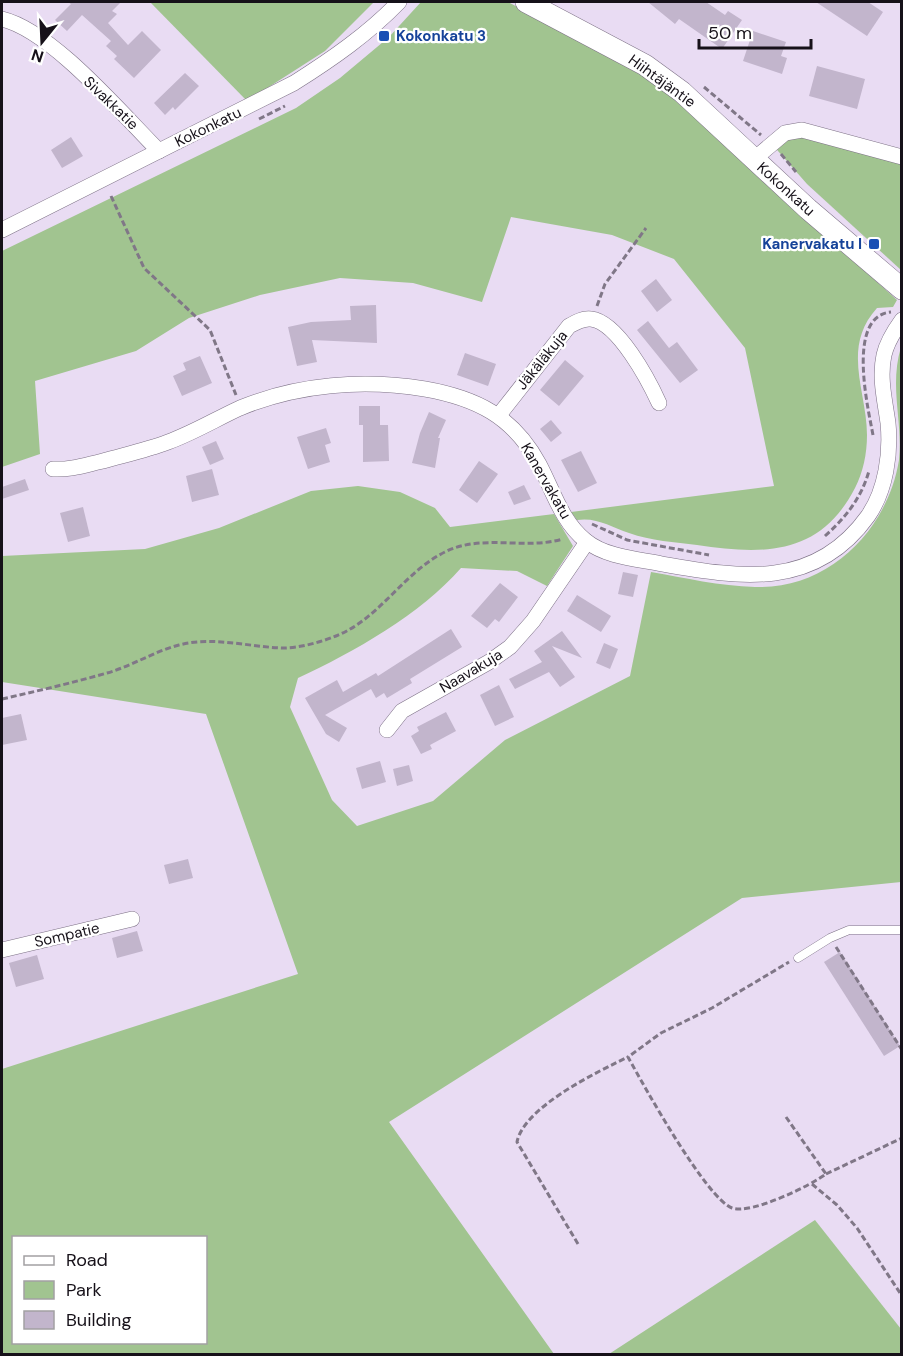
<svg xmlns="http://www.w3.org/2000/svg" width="903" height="1356" viewBox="0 0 903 1356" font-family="'DM Sans',sans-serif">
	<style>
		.green { fill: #a1c490; fill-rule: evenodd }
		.building { fill: #c2b5cc }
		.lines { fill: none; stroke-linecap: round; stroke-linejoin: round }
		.lane-casing { stroke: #7d7186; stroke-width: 9 }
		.street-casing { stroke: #7d7186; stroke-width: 16 }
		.secondary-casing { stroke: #7d7186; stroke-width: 22 }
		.path { stroke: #807787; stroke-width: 3; stroke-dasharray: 6 3; stroke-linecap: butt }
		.lane { stroke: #fff; stroke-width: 8 }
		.street { stroke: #fff; stroke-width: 15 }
		.secondary { stroke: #fff; stroke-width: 21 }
		.transit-dot { fill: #1a4fb4; stroke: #fff; stroke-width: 2 }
		.labels { text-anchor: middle; stroke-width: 4.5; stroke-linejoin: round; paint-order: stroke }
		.transit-label { font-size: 15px; font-weight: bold; fill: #164399; stroke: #fff; text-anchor: start }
		.street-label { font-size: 15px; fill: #161119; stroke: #fff }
	</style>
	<rect width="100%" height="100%" fill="#e9dcf3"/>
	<g class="green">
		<path d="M150,2H374L325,51L247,101Z"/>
		<path d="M421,2H508L627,65L655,83L692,115L897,300L893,307L877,308C841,348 867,391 867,435C867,454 863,472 855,488C820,556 763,555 697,545C675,542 651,541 629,533C611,527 597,517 577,520L571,512L774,486L745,348L674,259L612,235L511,217L482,302L413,283L340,278L260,295L189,318L136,351L35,381L40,454L2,467V251L296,108L340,78L389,37Z"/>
		<path d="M785,133L901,157V270L807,184L771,143Z"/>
		<path d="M901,347V882L742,898L389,1122L554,1354H2V1069L298,974L206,714L2,682V556L145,549L219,528L311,491L358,486L400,492L435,508L450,527L554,514L573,546L547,586L517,571L461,568C421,614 354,652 298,678L290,707L332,800L357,826L433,801L505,740L630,676L651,572C685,578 720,586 755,587C829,590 888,529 899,460C903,421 889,387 901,347ZM14,1238H206V1342H14Z"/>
		<path d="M815,1220L901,1329V1354H609Z"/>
	</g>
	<g class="building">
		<path d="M68,2H121L112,11L117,14L108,23L128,45L142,31L161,50L134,78L114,59L117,56L106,46L111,41L82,15L67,31L55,20L71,4Z"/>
		<path d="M648,2H706L725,15L728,11L742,20L722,49L679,19L675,24Z"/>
		<path d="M816,2H868L883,12L867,36Z"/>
		<path d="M753,31L786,42L781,56L787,58L782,74L743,61Z"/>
		<path d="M817,66L865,79L857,109L809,96Z"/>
		<path d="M185,73L199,86L175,110L173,107L165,115L154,103Z"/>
		<path d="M71,137L83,156L62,168L51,150Z"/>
		<path d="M656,279L672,300L657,312L641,291Z"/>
		<path d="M376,305L377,343L312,340L317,362L297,366L288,327L311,322L351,320L350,306Z"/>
		<path d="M648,321L669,348L677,342L698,370L680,383L637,330Z"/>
		<path d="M465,353L496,364L488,386L457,375Z"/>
		<path d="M200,356L212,383L182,396L173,376L186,370L183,363Z"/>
		<path d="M565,360L584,376L559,406L540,390Z"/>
		<path d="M359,406H380V425H388L389,461L363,462V425H359Z"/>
		<path d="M429,412L446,420L438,438H440L435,468L412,463L420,433Z"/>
		<path d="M551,420L562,433L551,442L540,429Z"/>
		<path d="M326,428L331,443L325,445L330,462L308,469L297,437Z"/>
		<path d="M216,441L224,459L210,465L202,447Z"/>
		<path d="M581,451L597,483L578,492L561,460Z"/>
		<path d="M479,461L498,474L477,503L459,490Z"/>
		<path d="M212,469L219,495L192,502L186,476Z"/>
		<path d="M25,479L29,490L2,499V487Z"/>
		<path d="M524,485L531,499L514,505L508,492Z"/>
		<path d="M83,507L90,536L68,542L60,513Z"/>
		<path d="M623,572L638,575L633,597L618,594Z"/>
		<path d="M500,583L518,597L499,622L495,619L487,628L471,616Z"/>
		<path d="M577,595L611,616L601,632L567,611Z"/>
		<path d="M451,629L462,647L410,679L412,683L387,698L384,693L376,698L371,689L325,715L347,728L339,742L326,734L305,698L337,680L343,692L376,673L378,676Z"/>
		<path d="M562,631L582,658L552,646L575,677L560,687L549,672L515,689L509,679L542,662L534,651Z"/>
		<path d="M604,643L618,649L610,669L596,663Z"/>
		<path d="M499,685L514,717L495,726L480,695Z"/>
		<path d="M446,712L456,731L430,745L432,749L421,754L411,736L419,731L417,727Z"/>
		<path d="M21,714L27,740L2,745V718Z"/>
		<path d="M380,761L386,782L362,789L356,768Z"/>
		<path d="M409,765L413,781L397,786L393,769Z"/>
		<path d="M188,859L193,878L169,884L164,865Z"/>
		<path d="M137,931L143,951L117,958L112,938Z"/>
		<path d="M840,952L900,1046L884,1056L824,962Z"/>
		<path d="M37,955L44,979L16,987L9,963Z"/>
	</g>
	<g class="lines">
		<g class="lane-casing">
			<path id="lane" d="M798,958L830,938L849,930H902"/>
		</g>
		<g class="street-casing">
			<g id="street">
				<path d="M2,19C52,31 121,113 159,151"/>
				<path d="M753,160L785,133L802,130L902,157"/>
				<path d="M2,230L294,83C332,59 368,34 399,2"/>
				<path d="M499,415L569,326C576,322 583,318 591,319C618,322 649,381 659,403"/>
				<path d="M53,469C71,470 85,465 103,461C124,455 147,450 168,442C193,433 216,419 240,408C298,384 363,379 425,389C476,398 513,416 539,464C553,490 561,521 586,541C606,557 637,559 662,564C741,578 815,590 868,516C886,490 891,453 888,423C885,401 879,378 884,355C887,342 894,331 902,320"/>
				<path d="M387,730L402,711L489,662L510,647L533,621L587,542"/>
				<path d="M2,950L132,919"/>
			</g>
		</g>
		<g class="secondary-casing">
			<path id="secondary" d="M526,2L645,65L682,92L808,209L902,289"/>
		</g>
		<g class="path">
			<path d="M704,87L761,135"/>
			<path d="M259,119L285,106"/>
			<path d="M781,154L796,172"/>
			<path d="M111,196L144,268L210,330L236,395"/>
			<path d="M597,306L605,284L646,228"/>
			<path d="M873,435C868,408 846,316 891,312"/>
			<path d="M592,524L627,540L709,555"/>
			<path d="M825,536C845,518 861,499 869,471"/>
			<path d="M2,699C37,691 72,683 107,673C132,666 155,651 179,645C214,636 248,647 283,648C300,648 321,642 336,636C381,618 404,571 447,551C483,534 526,550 563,539"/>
			<path d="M836,947L902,1050"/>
			<path d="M786,1117L826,1174C810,1186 750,1215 732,1208C706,1198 644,1086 628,1057L661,1033L712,1008L789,962"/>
			<path d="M826,1174L902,1138"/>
			<path d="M812,1184L837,1205L857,1228L902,1296"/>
			<path d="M578,1244L517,1142C524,1107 597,1072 628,1057"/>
		</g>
		<use href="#lane" class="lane"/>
		<use href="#street" class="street"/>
		<use href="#secondary" class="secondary"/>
	</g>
	<g class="transit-dot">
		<rect x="378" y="30" width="12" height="12" rx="3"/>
		<rect x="868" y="238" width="12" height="12" rx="3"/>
	</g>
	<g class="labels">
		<g class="transit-label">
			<text x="396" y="41">Kokonkatu 3</text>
			<text x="862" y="249" text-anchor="end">Kanervakatu I</text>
		</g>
		<g class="street-label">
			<text transform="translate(662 81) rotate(36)" y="5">Hiihtäjäntie</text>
			<text transform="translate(111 103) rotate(44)" y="5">Sivakkatie</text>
			<text transform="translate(208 127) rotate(-26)" y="5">Kokonkatu</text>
			<text transform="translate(786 189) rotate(42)" y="5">Kokonkatu</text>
			<text transform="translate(542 360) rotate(-51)" y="5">Jäkäläkuja</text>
			<text transform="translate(546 481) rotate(60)" y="5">Kanervakatu</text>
			<text transform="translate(471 671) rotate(-31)" y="5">Naavakuja</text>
			<text transform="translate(67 935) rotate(-13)" y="5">Sompatie</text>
		</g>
	</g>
	<rect width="903" height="1356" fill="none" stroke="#161119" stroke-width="6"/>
	<rect x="12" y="1236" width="195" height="108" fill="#ffffff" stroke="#a2a0a3" stroke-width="1.5"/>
	<rect x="24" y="1256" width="30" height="9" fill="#ffffff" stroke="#a2a0a3" stroke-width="1.5"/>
	<text x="66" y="1266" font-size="18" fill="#161119">Road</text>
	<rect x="24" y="1281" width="30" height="18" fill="#a1c490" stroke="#a2a0a3" stroke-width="1.5"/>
	<text x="66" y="1296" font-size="18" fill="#161119">Park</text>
	<rect x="24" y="1311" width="30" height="18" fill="#c2b5cc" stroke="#a2a0a3" stroke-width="1.5"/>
	<text x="66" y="1326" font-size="18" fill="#161119">Building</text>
	<g transform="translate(42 42) rotate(198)" stroke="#ffffff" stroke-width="4.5" paint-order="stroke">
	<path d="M0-4.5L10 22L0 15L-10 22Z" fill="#161119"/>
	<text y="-9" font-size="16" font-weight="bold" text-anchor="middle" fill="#161119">N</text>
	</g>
	<path d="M699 39v9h112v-9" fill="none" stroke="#161119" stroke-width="3"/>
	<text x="708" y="39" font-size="18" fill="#161119" stroke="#ffffff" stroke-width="4.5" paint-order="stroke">50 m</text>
</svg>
